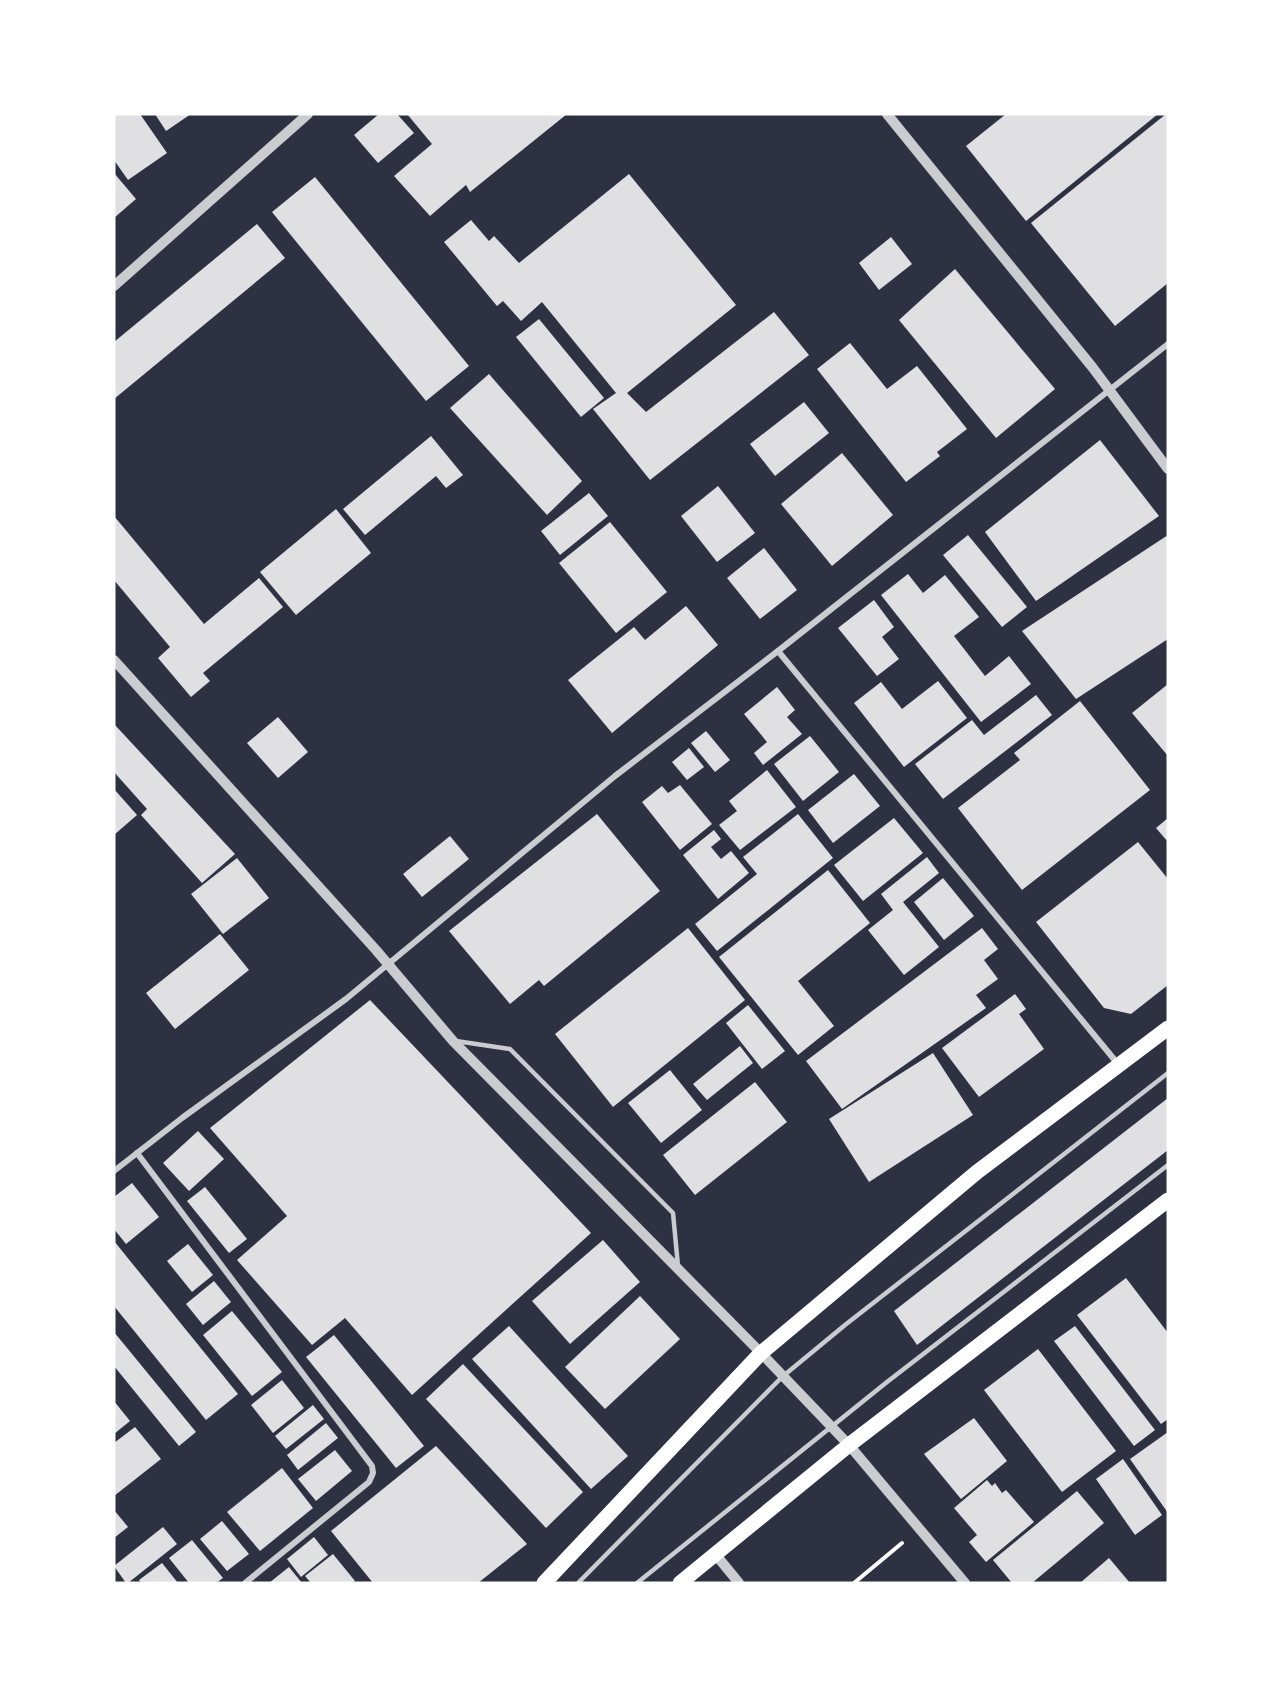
<svg xmlns="http://www.w3.org/2000/svg" width="1282" height="1697" viewBox="0 0 1282 1697" font-family="'Alegreya Sans',sans-serif">
	<style>
		.building { fill: #e0e0e3 }
		.lines { fill: none; stroke-linecap: round; stroke-linejoin: round }
		.path { stroke: #fff; stroke-width: 4 }
		.service { stroke: #caccd0; stroke-width: 4.5 }
		.minor { stroke: #caccd0; stroke-width: 6 }
		.tertiary { stroke: #caccd0; stroke-width: 10 }
		.primary { stroke: #fff; stroke-width: 15 }
	</style>
	<rect width="100%" height="100%" fill="#2d3142"/>
	<g class="building">
		<path d="M114,114H140L167,153L128,180L114,160Z"/>
		<path d="M155,114H191L166,131Z"/>
		<path d="M379,114H397L414,133L378,163L354,135Z"/>
		<path d="M407,114H567L470,192L466,185L430,216L394,176L432,144Z"/>
		<path d="M1006,114H1158L1026,221L966,146Z"/>
		<path d="M1166,114H1168V283L1115,326L1031,223Z"/>
		<path d="M114,173L136,199L114,218Z"/>
		<path d="M629,174L736,305L627,393L646,412L774,312L809,355L650,480L593,409L616,393L542,302L521,321L503,301L497,306L444,242L471,220L489,241L494,236L519,263Z"/>
		<path d="M315,177L469,366L426,401L272,212Z"/>
		<path d="M257,224L285,258L114,399V342Z"/>
		<path d="M891,237L912,264L879,290L859,263Z"/>
		<path d="M955,269L1055,389L996,438L899,320Z"/>
		<path d="M539,319L604,398L581,417L516,337Z"/>
		<path d="M850,343L887,389L917,366L967,429L937,452L940,456L906,482L817,369Z"/>
		<path d="M489,374L582,481L547,515L450,408Z"/>
		<path d="M804,402L829,433L775,476L750,444Z"/>
		<path d="M431,436L463,475L446,488L436,476L365,535L343,509Z"/>
		<path d="M1100,440L1159,516L1036,601L985,532Z"/>
		<path d="M842,453L893,515L832,566L781,504Z"/>
		<path d="M718,486L755,533L717,562L681,516Z"/>
		<path d="M589,493L608,516L560,555L541,531Z"/>
		<path d="M336,509L371,553L296,615L260,572Z"/>
		<path d="M114,516L204,624L259,578L283,607L203,673L210,681L191,697L158,658L170,647L114,580Z"/>
		<path d="M610,522L667,592L616,633L559,563Z"/>
		<path d="M968,535L1027,607L1002,627L943,555Z"/>
		<path d="M1168,535V639L1076,699L1022,631Z"/>
		<path d="M764,548L797,590L760,619L727,578Z"/>
		<path d="M908,574L923,593L945,575L979,617L954,636L985,676L1009,656L1031,684L981,722L881,595Z"/>
		<path d="M874,600L894,627L882,637L899,659L877,676L838,628Z"/>
		<path d="M686,606L718,645L612,733L568,680L634,627L645,640Z"/>
		<path d="M938,681L967,718L904,767L854,703L881,682L902,709Z"/>
		<path d="M1168,684V756L1132,713Z"/>
		<path d="M777,687L795,710L787,717L802,734L763,765L754,753L767,742L744,714Z"/>
		<path d="M1036,695L1052,715L943,799L915,764L972,720L984,735Z"/>
		<path d="M1080,701L1150,790L1022,890L958,808L1020,760L1014,753Z"/>
		<path d="M278,717L308,752L278,778L247,743Z"/>
		<path d="M114,724L235,854L202,883L141,815L147,809L114,772Z"/>
		<path d="M706,731L730,760L715,772L691,743Z"/>
		<path d="M810,736L839,772L803,801L774,764Z"/>
		<path d="M689,748L704,767L687,780L672,762Z"/>
		<path d="M767,770L796,807L740,850L719,825L737,811L729,801Z"/>
		<path d="M854,774L880,806L833,843L808,810Z"/>
		<path d="M680,785L712,824L680,850L642,802L662,786L668,793Z"/>
		<path d="M114,789L137,815L114,835Z"/>
		<path d="M597,814L660,891L544,986L539,980L510,1004L449,931Z"/>
		<path d="M798,814L833,858L717,951L695,924L757,874L743,857Z"/>
		<path d="M894,818L923,853L863,901L834,865Z"/>
		<path d="M1168,818V842L1156,828Z"/>
		<path d="M714,830L721,839L711,847L721,859L731,851L749,873L718,899L683,855Z"/>
		<path d="M450,836L469,859L422,897L403,874Z"/>
		<path d="M1138,842L1168,879V985L1131,1014L1104,1008L1036,922Z"/>
		<path d="M927,857L939,873L903,902L939,947L904,975L868,930L893,910L881,894Z"/>
		<path d="M237,858L269,898L223,934L191,894Z"/>
		<path d="M828,870L870,923L798,981L834,1026L798,1055L719,957Z"/>
		<path d="M943,878L974,916L944,940L914,902Z"/>
		<path d="M688,928L745,1000L613,1107L555,1034Z"/>
		<path d="M982,928L998,949L984,960L998,979L976,995L986,1008L842,1109L806,1061Z"/>
		<path d="M220,934L249,970L175,1029L146,993Z"/>
		<path d="M1015,994L1026,1009L1019,1014L1044,1049L979,1097L942,1048Z"/>
		<path d="M370,1000L591,1233L412,1395L345,1318L312,1345L237,1260L287,1216L210,1128Z"/>
		<path d="M748,1005L785,1051L762,1069L726,1023Z"/>
		<path d="M740,1046L753,1063L707,1100L693,1084Z"/>
		<path d="M933,1053L973,1115L869,1182L829,1119Z"/>
		<path d="M670,1070L702,1110L661,1143L628,1103Z"/>
		<path d="M755,1082L787,1122L695,1195L663,1155Z"/>
		<path d="M1168,1098V1150L917,1345L894,1311Z"/>
		<path d="M198,1131L224,1159L189,1191L163,1163Z"/>
		<path d="M132,1183L159,1217L126,1244L114,1229V1197Z"/>
		<path d="M205,1187L247,1239L229,1253L187,1201Z"/>
		<path d="M603,1240L640,1282L570,1344L532,1301Z"/>
		<path d="M114,1241L238,1394L206,1420L114,1306Z"/>
		<path d="M188,1244L213,1275L192,1292L167,1261Z"/>
		<path d="M1126,1278L1168,1333V1419L1161,1424L1077,1315Z"/>
		<path d="M214,1281L231,1302L203,1325L186,1304Z"/>
		<path d="M640,1296L680,1339L605,1409L565,1367Z"/>
		<path d="M232,1311L282,1372L252,1396L203,1335Z"/>
		<path d="M509,1326L628,1456L591,1489L472,1359Z"/>
		<path d="M1075,1326L1155,1430L1134,1446L1054,1341Z"/>
		<path d="M114,1332L196,1432L179,1446L114,1366Z"/>
		<path d="M334,1335L424,1446L396,1468L306,1357Z"/>
		<path d="M1038,1349L1116,1451L1062,1492L984,1390Z"/>
		<path d="M463,1364L583,1492L546,1528L426,1399Z"/>
		<path d="M282,1380L304,1408L273,1433L251,1405Z"/>
		<path d="M114,1401L130,1421L114,1434Z"/>
		<path d="M313,1405L324,1419L286,1449L275,1436Z"/>
		<path d="M974,1418L1007,1461L961,1499L924,1454Z"/>
		<path d="M326,1423L338,1438L298,1470L287,1455Z"/>
		<path d="M135,1427L161,1459L114,1496V1443Z"/>
		<path d="M1168,1432V1513L1130,1459Z"/>
		<path d="M436,1446L527,1544L478,1583H373L331,1531Z"/>
		<path d="M335,1450L352,1471L316,1501L298,1479Z"/>
		<path d="M1123,1459L1162,1515L1135,1535L1096,1479Z"/>
		<path d="M282,1468L313,1508L260,1551L227,1512Z"/>
		<path d="M987,1480L992,1486L995,1483L1002,1493L1006,1490L1034,1522L986,1562L969,1542L977,1535L954,1508Z"/>
		<path d="M1077,1491L1104,1523L1032,1583H1012L993,1560Z"/>
		<path d="M114,1510L128,1527L114,1538Z"/>
		<path d="M222,1521L249,1554L227,1571L200,1539Z"/>
		<path d="M163,1527L177,1544L128,1583H126L114,1566Z"/>
		<path d="M314,1537L328,1555L301,1577L287,1559Z"/>
		<path d="M192,1540L223,1578L216,1583H189L169,1558Z"/>
		<path d="M333,1554L355,1581L352,1583H311L305,1576Z"/>
		<path d="M1109,1558L1130,1583H1080Z"/>
		<path d="M162,1563L178,1583H141L139,1580Z"/>
		<path d="M289,1567L302,1583H269Z"/>
	</g>
	<g class="lines">
		<path class="path" d="M854,1583L902,1543"/>
		<g class="service">
			<path d="M456,1041L510,1049L673,1213L678,1266"/>
			<path d="M578,1583L782,1377L845,1325L1168,1073"/>
			<path d="M637,1583L887,1382L1168,1165"/>
		</g>
		<g class="minor">
			<path d="M778,651L1118,1064"/>
			<path d="M137,1153L372,1466L373,1473L369,1482L245,1583"/>
			<path d="M114,1171L182,1118L346,999L615,776L778,651L1168,344"/>
		</g>
		<g class="tertiary">
			<path d="M887,114L1093,368L1168,469"/>
			<path d="M114,286L308,114"/>
			<path d="M114,660L376,950L453,1041L761,1353L849,1445L965,1583"/>
			<path d="M716,1555L739,1583"/>
		</g>
		<g class="primary">
			<path d="M544,1583L761,1353L977,1172L1168,1028"/>
			<path d="M680,1583L849,1445L1168,1200"/>
		</g>
	</g>
	<rect width="1282" height="1697" fill="none" stroke="#ffffff" stroke-width="231"/>
</svg>
